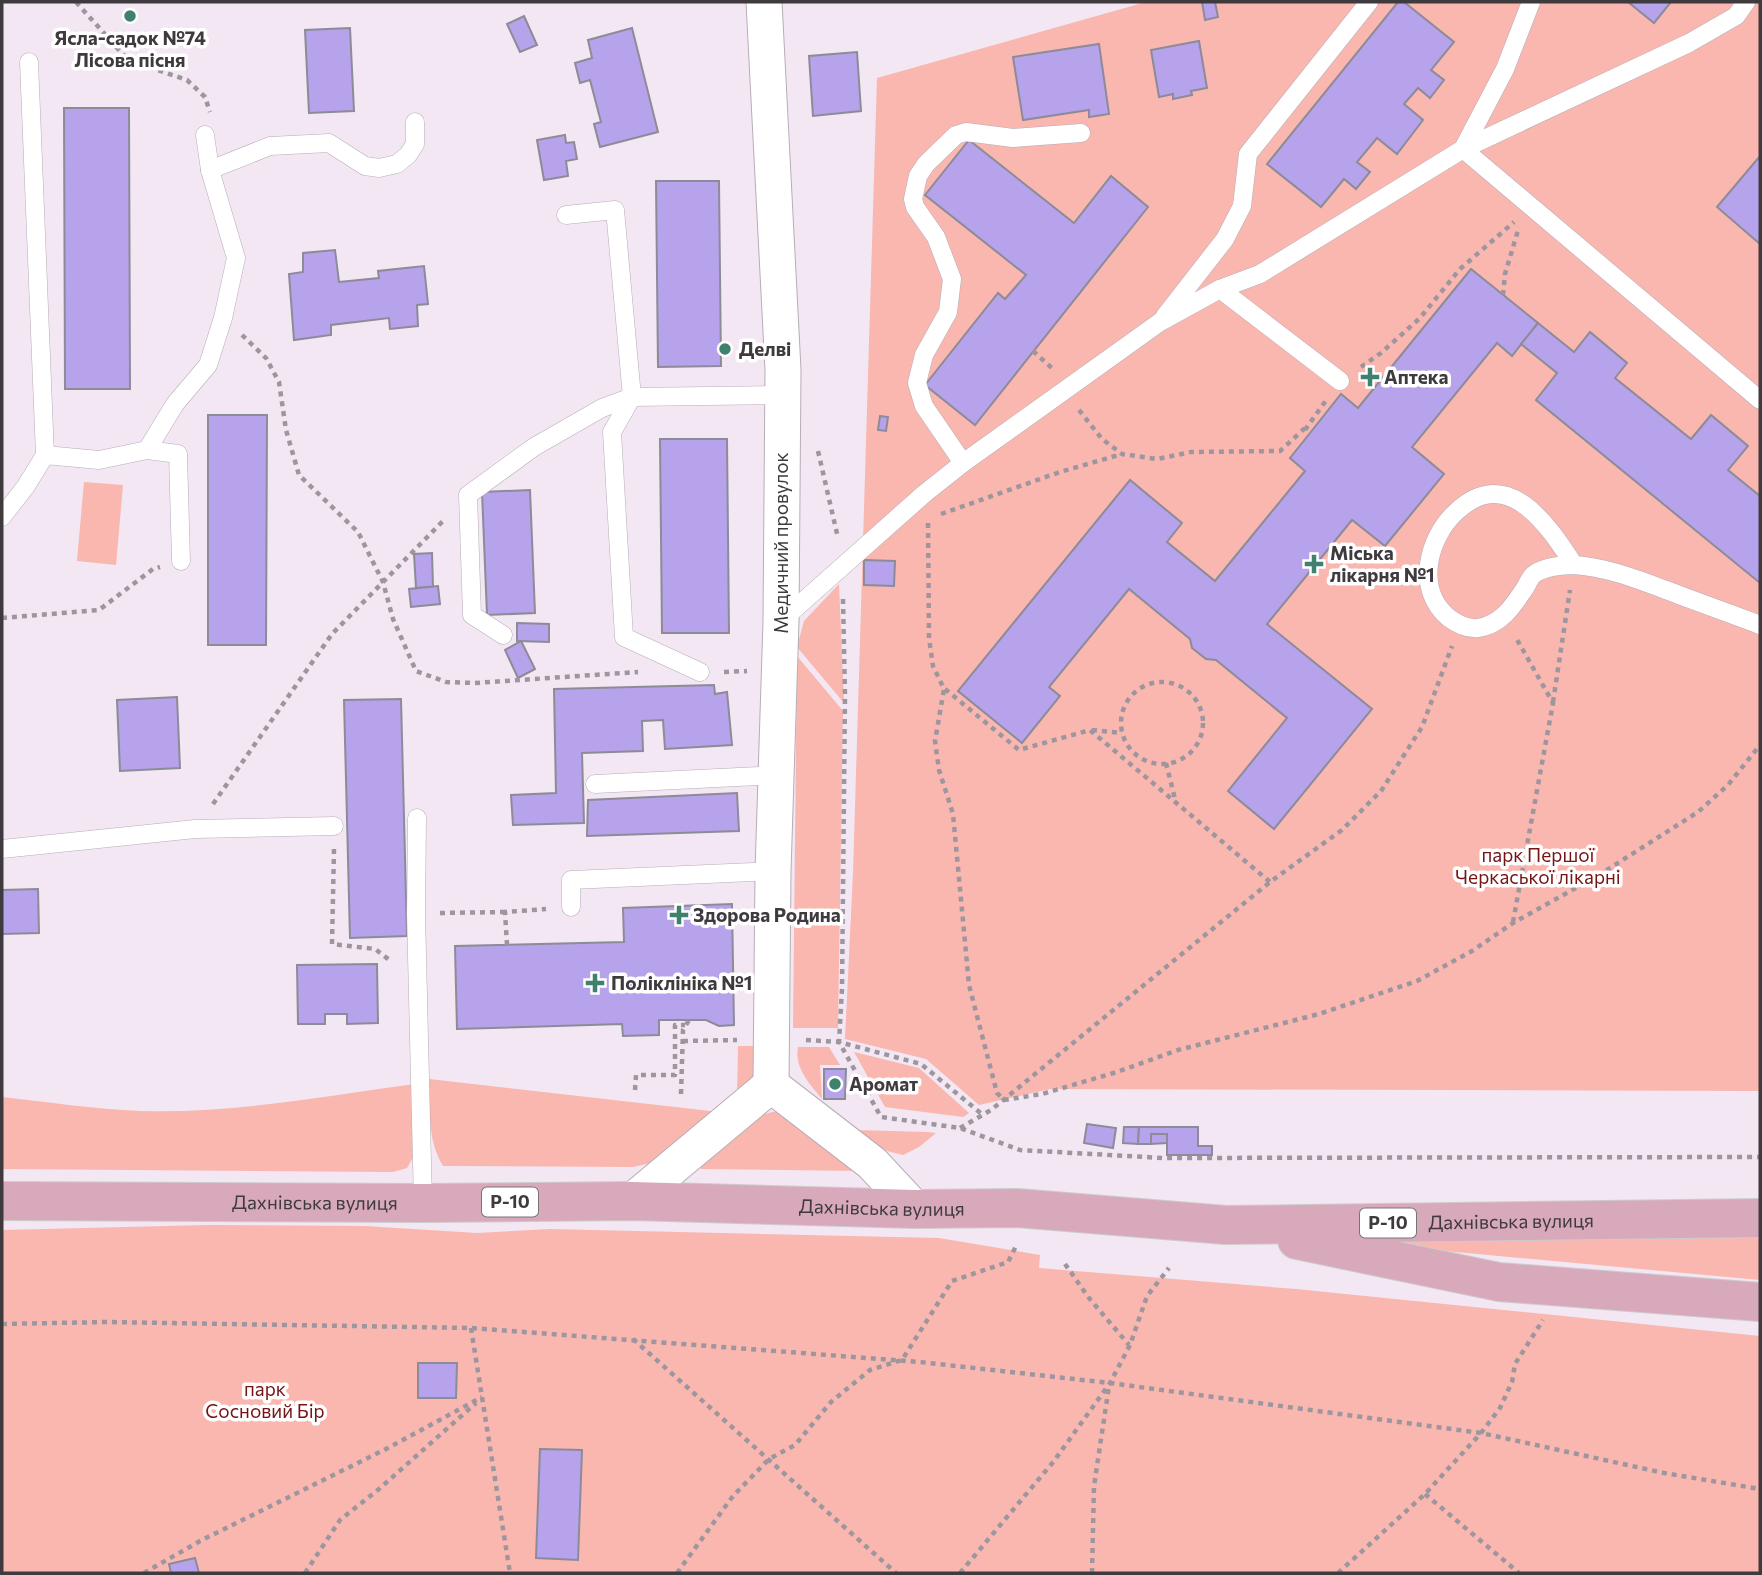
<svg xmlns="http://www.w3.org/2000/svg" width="1762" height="1575" viewBox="0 0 1762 1575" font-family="Commissioner,sans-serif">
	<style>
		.green { fill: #f9b7b0 }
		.building { fill: #b6a3eb; stroke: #8d8b97; stroke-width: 2 }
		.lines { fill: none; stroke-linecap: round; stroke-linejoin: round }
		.lane-casing { stroke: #b7adb7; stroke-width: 19 }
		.street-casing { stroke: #b7adb7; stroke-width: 37 }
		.primary-casing { stroke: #cdcccd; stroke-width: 40 }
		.path { stroke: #9e969e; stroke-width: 4.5; stroke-dasharray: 5 5; stroke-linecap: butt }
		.lane { stroke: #fff; stroke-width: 18 }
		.street { stroke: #fff; stroke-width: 35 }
		.primary { stroke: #d8a9bb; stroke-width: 38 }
		.poi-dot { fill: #3f806f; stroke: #fff; stroke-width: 2.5 }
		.labels { text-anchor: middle; stroke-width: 7; stroke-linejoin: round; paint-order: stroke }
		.shield { fill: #fff; stroke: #787578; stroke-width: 2 }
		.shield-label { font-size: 18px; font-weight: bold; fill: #3e3a3e }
		.poi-label { font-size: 19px; font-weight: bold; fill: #3e3a3e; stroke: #fff; text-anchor: start }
		.street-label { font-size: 19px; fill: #3e3a3e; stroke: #fff }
		.park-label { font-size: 19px; fill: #761315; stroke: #fff }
	</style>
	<rect width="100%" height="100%" fill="#f2e7f2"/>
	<g class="green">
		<path d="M1146,2H1760V1091L1050,1089L979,1105L926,1059L845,1039L853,873L877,78Z"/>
		<path d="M84,482L123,485L116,565L77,561Z"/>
		<path d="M839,584L844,703L797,647L804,621Z"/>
		<path d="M797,656L843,711L838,1028H793Z"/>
		<path d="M738,1046H762L760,1072L737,1097Z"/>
		<path d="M798,1047H829L840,1065H820L822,1099C810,1084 794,1068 798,1047Z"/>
		<path d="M854,1052L919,1068L969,1113L963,1117L885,1107Z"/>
		<path d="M429,1079L728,1113L660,1161L633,1167L443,1166C427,1139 430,1109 429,1079Z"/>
		<path d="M415,1084L416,1152L407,1168L393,1172L2,1169V1097C47,1102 94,1109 140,1111C232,1114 324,1096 415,1084Z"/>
		<path d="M784,1109L863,1171L701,1169L700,1163L761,1115Z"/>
		<path d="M855,1130L927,1132L936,1133L919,1147L903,1155L887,1151L854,1132Z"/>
		<path d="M208,1225L365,1226L477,1233L550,1229L939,1238L1040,1255L1039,1268L1296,1289L1760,1336V1573H2V1230Z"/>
		<path d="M1760,1234V1280L1325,1240Z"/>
	</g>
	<g class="building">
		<path d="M1202,2H1215L1218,17L1205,20Z"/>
		<path d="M1398,2H1404L1454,42L1431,70L1444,80L1430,98L1418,88L1404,104L1423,120L1397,154L1377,138L1357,162L1370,172L1356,189L1344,179L1321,207L1267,164Z"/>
		<path d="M1628,2H1671L1654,23Z"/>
		<path d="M524,16L537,45L520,52L507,24Z"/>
		<path d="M350,28L354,111L309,113L305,30Z"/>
		<path d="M632,28L658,132L600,147L594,124L601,122L590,80L580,83L575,63L592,58L588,40Z"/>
		<path d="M1199,41L1207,88L1191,91L1192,95L1173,99V94L1159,97L1151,50Z"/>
		<path d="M1099,44L1109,114L1089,117V110L1023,120L1013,57Z"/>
		<path d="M857,52L861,111L813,116L809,56Z"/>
		<path d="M64,108H129L130,389H65Z"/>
		<path d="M565,135L566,143L574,142L577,159L566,161L568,176L544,180L537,140Z"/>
		<path d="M969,140L1074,223L1111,176L1148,207L975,425L925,385L998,293L1005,299L1026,275L925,195Z"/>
		<path d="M1760,156V244L1717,207Z"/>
		<path d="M656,181H719L721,366L658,367Z"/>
		<path d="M335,250L339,282L379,278L378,271L424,266L428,304L417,305L418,326L390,329L389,318L331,325V335L294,340L289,274L303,272V253Z"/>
		<path d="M1471,269L1538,323L1512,356L1497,343L1412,447L1444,474L1385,546L1352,520L1267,624L1372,709L1274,829L1228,791L1287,718L1216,660L1206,659L1192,648L1190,639L1129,589L1049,687L1060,696L1022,743L958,691L1130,480L1182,523L1167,542L1215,581L1305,471L1290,458L1310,433L1341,394L1358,408Z"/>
		<path d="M1538,323L1574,352L1590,332L1627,363L1615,378L1691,439L1711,415L1748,446L1728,470L1760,496V583L1536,400L1557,373L1521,344Z"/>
		<path d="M208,415H267L266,645H208Z"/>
		<path d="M880,416L888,417L886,431L878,430Z"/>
		<path d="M660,439H727L729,633H662Z"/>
		<path d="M530,490L535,613L487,615L482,492Z"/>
		<path d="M432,553L433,587L416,588L414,554Z"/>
		<path d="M864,560L895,561L894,586L864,585Z"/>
		<path d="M438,586L440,604L411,607L409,589Z"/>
		<path d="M517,623L549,624V642L517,641Z"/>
		<path d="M521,641L535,669L518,678L505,650Z"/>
		<path d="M714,685L715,694L727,692L732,745L665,749L663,720L642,721L643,751L582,753L584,823L513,825L511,795L556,793L554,689Z"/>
		<path d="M177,697L180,768L120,771L117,700Z"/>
		<path d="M401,699L407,936L350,938L344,700Z"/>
		<path d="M737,793L739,831L587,836L588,800Z"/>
		<path d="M38,889L39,933L2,934V890Z"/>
		<path d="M732,904L734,1025L719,1026L706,1020H659V1035L623,1036L622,1024L457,1029L455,946L624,942L623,908Z"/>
		<path d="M377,964L378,1023L347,1024V1014H325V1024H298L297,965Z"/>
		<path d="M824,1069H846L845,1099H824Z"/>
		<path d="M1087,1124L1116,1128L1113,1148L1084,1143Z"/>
		<path d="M1124,1127H1139L1138,1144L1123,1143Z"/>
		<path d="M1139,1127H1198V1146H1212V1155H1167V1134H1151V1144H1138Z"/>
		<path d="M1151,1134H1167V1143L1151,1144Z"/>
		<path d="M418,1363H457L456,1398H418Z"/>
		<path d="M540,1449L582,1450L578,1560L536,1558Z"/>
		<path d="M195,1558L199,1573H171L169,1564Z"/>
	</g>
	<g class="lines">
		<g class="lane-casing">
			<g id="lane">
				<path d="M1531,2L1505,69L1463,149L1689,43L1736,16L1746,2"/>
				<path d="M29,62L45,455"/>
				<path d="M210,170L270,146L329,143L365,166L379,168L397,164L408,155L415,144V122"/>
				<path d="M566,215L615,210L632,397L612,432L624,637L700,672"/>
				<path d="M1220,289L1340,381"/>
				<path d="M1165,316L1225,239L1242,206L1248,154L1369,2"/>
				<path d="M147,450L175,404L208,365L223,318L236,258L210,170L205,135"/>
				<path d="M963,463L924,406L917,383L924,355L948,312L952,279L936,237L915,207L913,199L918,176L926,164L956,135L966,132L1013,138L1081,133"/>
				<path d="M2,517L26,486L45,455L99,460L147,450L178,454L181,561"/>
				<path d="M1574,565C1548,525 1508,464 1457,511C1427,538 1415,590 1449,618C1457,624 1468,629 1478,628C1501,625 1513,606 1525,588C1527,585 1530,578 1533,575C1543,567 1562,565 1574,565C1606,567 1636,579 1666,590C1697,602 1729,613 1760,625"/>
				<path d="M781,621L924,494L963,463L1160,322L1220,289L1260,274L1463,149L1760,400"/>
				<path d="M503,635L472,615L468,495L534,447L602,408L632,397L782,395"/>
				<path d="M595,784L777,775"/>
				<path d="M417,818L416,914L423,1203"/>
				<path d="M2,849L195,829L334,826"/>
				<path d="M571,907V880L773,871"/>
			</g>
		</g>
		<g class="street-casing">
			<g id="street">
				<path d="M764,2L783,370L781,621L773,871L771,1085"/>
				<path d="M632,1201L771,1085L872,1163L915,1209"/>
			</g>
		</g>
		<g class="primary-casing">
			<g id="primary">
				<path id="s1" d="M2,1201L423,1203L632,1201L915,1209L1017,1208L1226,1225L1760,1218"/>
				<path d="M1297,1240L1499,1282L1760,1302"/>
			</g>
		</g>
		<g class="path">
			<path d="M76,2L128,60L187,80L205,97L210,112"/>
			<path d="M1503,295L1505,274L1519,227"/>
			<path d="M242,335L266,358L279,382L286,430L299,475L358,532L383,582L393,619L416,671L446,682L475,683L638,672"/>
			<path d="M1033,351L1054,370"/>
			<path d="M1361,367L1381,353L1420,318L1460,269L1514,222"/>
			<path d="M1079,410L1102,439L1122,454L1157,459L1191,452L1280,451L1304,429L1310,433"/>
			<path d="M1305,430L1327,399"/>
			<path d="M818,451L838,538"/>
			<path d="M941,514L1060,472L1122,454"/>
			<path d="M928,523L929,638L933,666L944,689L935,741L939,770L953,814L969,985L997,1093L1004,1100L1042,1094L1117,1072L1178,1050L1319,1014L1417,981L1472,951L1513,923L1599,875L1698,812L1728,785L1760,745"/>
			<path d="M843,599L845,695L842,989L839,1042L921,1064L983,1115"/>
			<path d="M2,618L99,610L153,569L160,567"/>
			<path d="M724,672L747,671"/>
			<circle cx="1162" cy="723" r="41"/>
			<path d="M945,689L1019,750L1090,730L1270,882"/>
			<path d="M1553,702L1570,590"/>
			<path d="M1092,730L1122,733"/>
			<path d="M1166,763L1176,803"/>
			<path d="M213,804L332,634L443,521"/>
			<path d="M334,849L332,944L375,949L392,962"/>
			<path d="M440,913L505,912"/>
			<path d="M1513,922L1553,703L1515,636"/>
			<path d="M507,945L505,912L546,909"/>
			<path d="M806,1040L839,1042L881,1117L960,1128L1020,1150L1163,1158L1760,1157"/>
			<path d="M683,1041L737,1040"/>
			<path d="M635,1090L636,1075H675V1025H685"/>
			<path d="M681,1094L683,1030L689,1020"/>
			<path d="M960,1128L991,1110L1270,882L1342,830L1381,791L1422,727L1452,646"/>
			<path d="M1065,1264L1089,1298L1129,1345"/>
			<path d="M2,1324L107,1322L471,1328L920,1362L1110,1383L1481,1433L1664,1473L1760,1489"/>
			<path d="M471,1328L510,1573"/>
			<path d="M633,1339L896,1573"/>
			<path d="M1425,1494L1519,1573"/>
			<path d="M144,1573L200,1541L388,1448L482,1397"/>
			<path d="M305,1573L340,1520L379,1489L476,1403"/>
			<path d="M677,1573L733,1496L769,1459L795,1445L831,1402L870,1370L902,1360L952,1281L1008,1262L1016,1246"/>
			<path d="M960,1573L1054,1461L1110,1383L1130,1345L1147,1296L1169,1268"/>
			<path d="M1092,1573L1094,1486L1109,1386"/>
			<path d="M1338,1573L1425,1494L1481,1433L1500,1408L1512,1382L1515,1364L1543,1320"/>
		</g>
		<use href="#lane" class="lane"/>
		<use href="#street" class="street"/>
		<use href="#primary" class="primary"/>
	</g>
	<g class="poi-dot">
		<circle cx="130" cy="16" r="7"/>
		<circle cx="725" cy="349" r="7"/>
		<path d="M1366.5 366.5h7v7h7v7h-7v7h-7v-7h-7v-7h7z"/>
		<path d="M1310.5 553.5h7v7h7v7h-7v7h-7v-7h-7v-7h7z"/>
		<path d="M675.5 904.5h7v7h7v7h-7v7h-7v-7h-7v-7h7z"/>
		<path d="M591.5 972.5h7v7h7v7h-7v7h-7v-7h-7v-7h7z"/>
		<circle cx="835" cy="1084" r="7"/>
	</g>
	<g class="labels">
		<g class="shield">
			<rect x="482" y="1187.5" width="56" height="29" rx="5"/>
			<rect x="1360" y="1208.5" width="56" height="29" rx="5"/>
		</g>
		<g class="shield-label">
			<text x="510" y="1208">Р-10</text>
			<text x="1388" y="1229">Р-10</text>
		</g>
		<g class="poi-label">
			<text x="130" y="45" text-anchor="middle">Ясла-садок №74<tspan x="130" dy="22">Лісова пісня</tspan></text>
			<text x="739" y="356">Делві</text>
			<text x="1384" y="384">Аптека</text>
			<text x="1330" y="560">Міська<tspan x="1330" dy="22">лікарня №1</tspan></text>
			<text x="693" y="922">Здорова Родина</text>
			<text x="611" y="990">Поліклініка №1</text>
			<text x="849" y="1091">Аромат</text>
		</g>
		<g class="street-label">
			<text transform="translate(781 543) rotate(-90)" y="7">Медичний провулок</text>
			<text dy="7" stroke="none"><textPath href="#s1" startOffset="313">Дахнівська вулиця</textPath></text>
			<text dy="7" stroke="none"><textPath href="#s1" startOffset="880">Дахнівська вулиця</textPath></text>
			<text dy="7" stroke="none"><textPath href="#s1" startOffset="1510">Дахнівська вулиця</textPath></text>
		</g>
		<g class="park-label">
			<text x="1538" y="862">парк Першої<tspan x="1538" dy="22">Черкаської лікарні</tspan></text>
			<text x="265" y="1396">парк<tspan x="265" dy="22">Сосновий Бір</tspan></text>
		</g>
	</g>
	<rect width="1762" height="1575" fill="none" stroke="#3e3a3e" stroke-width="7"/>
</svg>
